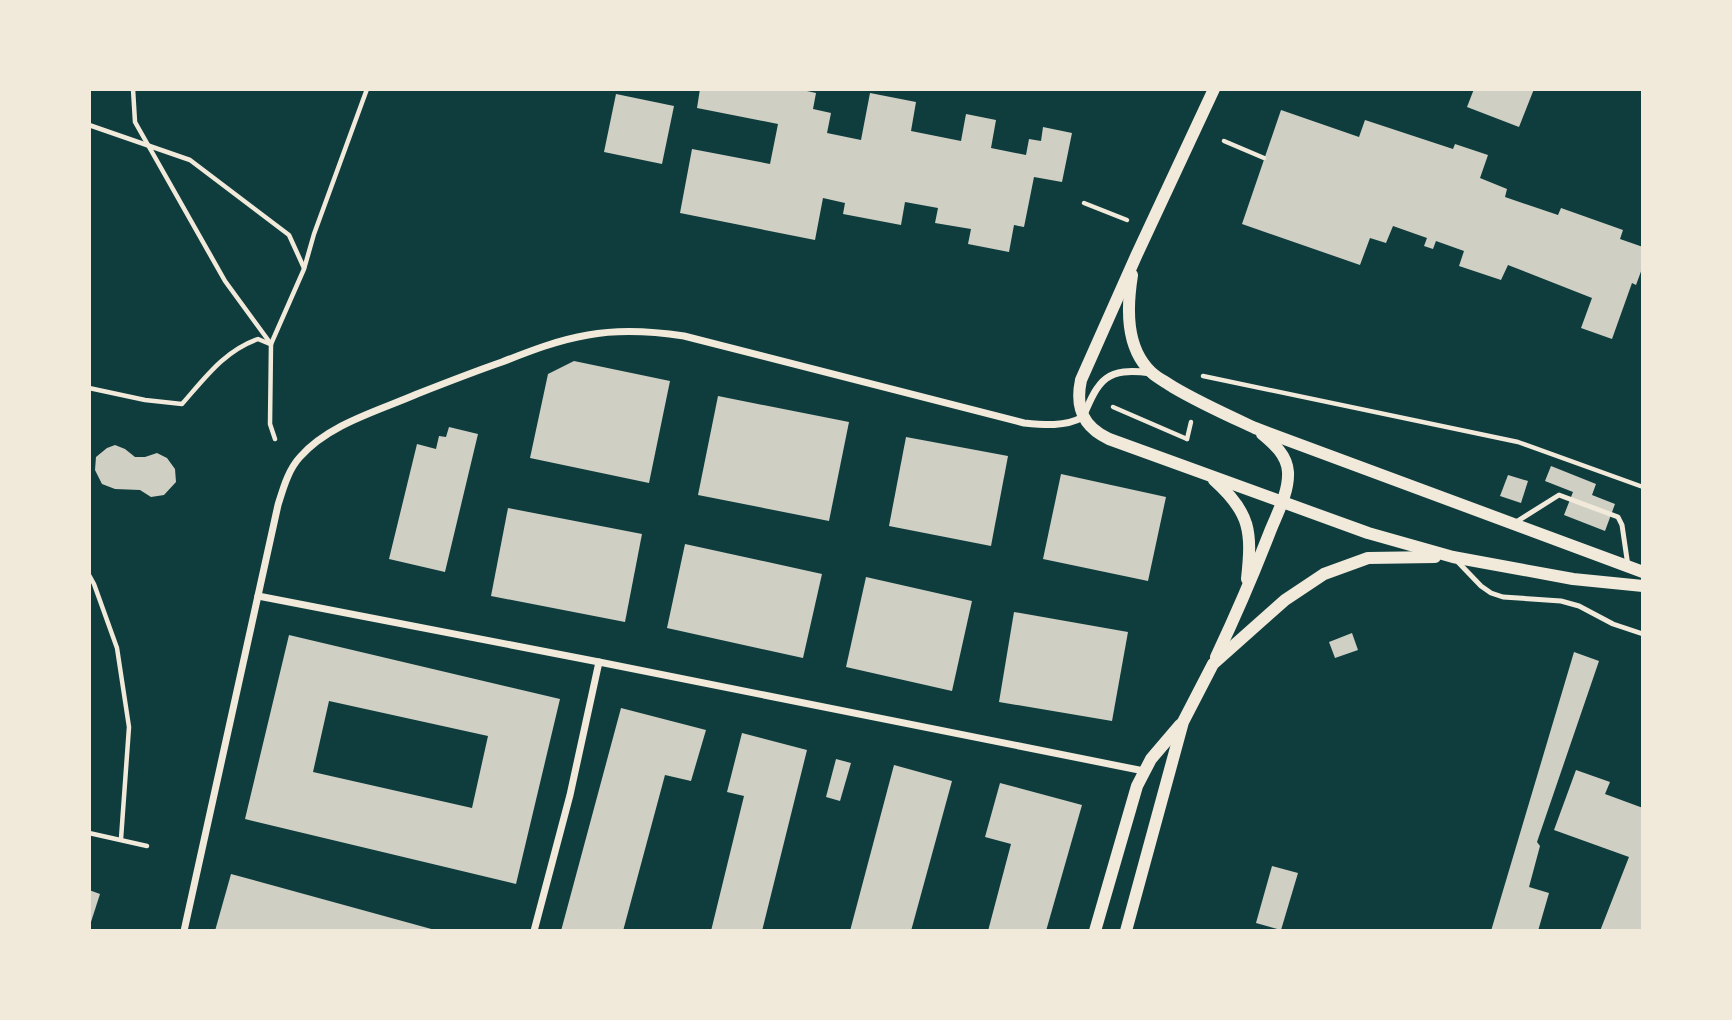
<svg xmlns="http://www.w3.org/2000/svg" width="1732" height="1020" viewBox="0 0 1732 1020" font-family="'Alegreya Sans',sans-serif">
	<style>
		.building { fill: #cfcfc3; fill-rule: evenodd }
		.lines { fill: none; stroke-linecap: round; stroke-linejoin: round }
		.path { stroke: #f1e9da; stroke-width: 4.5 }
		.service { stroke: #f1e9da; stroke-width: 5 }
		.minor { stroke: #f1e9da; stroke-width: 7 }
		.tertiary { stroke: #f1e9da; stroke-width: 12 }
	</style>
	<rect width="100%" height="100%" fill="#0f3d3e"/>
	<g class="building">
		<path d="M700,89H798L816,93L813,109L831,113L827,133L861,140L870,93L916,102L911,131L961,141L966,114L996,120L991,148L1026,155L1029,139L1041,141L1043,127L1072,133L1062,182L1034,177L1024,227L1014,225L1009,252L968,244L971,229L935,223L938,208L905,202L901,225L843,214L845,203L823,198L815,240L680,213L692,149L770,164L778,124L697,108Z"/>
		<path d="M1474,89H1534L1519,127L1467,107Z"/>
		<path d="M616,94L674,106L662,164L604,152Z"/>
		<path d="M1281,110L1359,137L1365,120L1453,149L1455,144L1488,155L1480,178L1507,189L1505,197L1558,215L1561,208L1623,230L1620,239L1643,247V266L1636,285L1632,283L1612,339L1581,328L1592,298L1508,265L1501,280L1459,266L1464,251L1436,241L1433,249L1424,246L1427,238L1393,226L1386,243L1370,238L1360,265L1242,224Z"/>
		<path d="M574,361L670,381L649,483L530,458L548,374Z"/>
		<path d="M718,396L849,422L829,521L698,495Z"/>
		<path d="M449,427L478,434L445,572L389,559L417,444L436,449L439,436L446,437Z"/>
		<path d="M906,437L1008,456L991,546L889,526Z"/>
		<path d="M115,445L125,449L135,457H145L157,453L167,458L175,469L176,482L164,495L151,497L140,490L115,489L102,484L95,470L96,457L107,448Z"/>
		<path d="M1551,466L1596,484L1592,495L1615,504L1605,531L1564,515L1573,492L1545,481Z"/>
		<path d="M1061,474L1166,497L1148,581L1043,559Z"/>
		<path d="M1508,475L1528,481L1521,503L1500,496Z"/>
		<path d="M508,508L642,534L625,622L491,596Z"/>
		<path d="M685,544L822,574L803,658L667,628Z"/>
		<path d="M866,577L972,601L952,691L846,667Z"/>
		<path d="M1014,612L1128,632L1112,721L999,702Z"/>
		<path d="M1352,633L1358,650L1335,658L1329,642Z"/>
		<path d="M289,635L560,699L516,884L245,819ZM329,701L488,736L472,808L313,772Z"/>
		<path d="M1574,652L1599,661L1537,842L1540,846L1529,887L1549,893L1538,931H1491Z"/>
		<path d="M621,708L706,730L691,781L665,775L623,931H561Z"/>
		<path d="M742,733L807,750L762,931H711L744,796L727,792Z"/>
		<path d="M836,759L851,763L840,801L826,797Z"/>
		<path d="M894,765L952,781L911,931H850Z"/>
		<path d="M1576,770L1610,782L1605,794L1643,808V931H1600L1629,857L1554,830Z"/>
		<path d="M1000,783L1082,805L1046,931H988L1011,844L985,837Z"/>
		<path d="M1272,866L1298,873L1281,930L1256,923Z"/>
		<path d="M231,874L435,930L434,931H215Z"/>
		<path d="M89,890L100,894L90,925H89Z"/>
	</g>
	<g class="lines">
		<g class="path">
			<path d="M133,89L135,122L225,281L271,344"/>
			<path d="M89,125L190,160L289,235L304,268"/>
			<path d="M1224,141L1264,158"/>
			<path d="M1084,203L1127,220"/>
			<path d="M1203,376L1518,442L1643,487"/>
			<path d="M89,388L145,400L182,404C205,378 224,351 258,339L270,344"/>
			<path d="M1113,407L1187,439"/>
			<path d="M275,439L270,424L271,344L304,269L314,234L367,89"/>
			<path d="M1187,439L1191,422"/>
			<path d="M89,575L94,584L117,648L129,727L121,839"/>
			<path d="M89,833L147,846"/>
		</g>
		<g class="service">
			<path d="M1516,522L1559,495L1618,517L1622,525L1628,566"/>
			<path d="M1457,561L1481,586L1491,593L1503,597L1561,601L1579,606L1613,624L1643,634"/>
		</g>
		<g class="minor">
			<path d="M258,596L599,662L1144,771"/>
			<path d="M184,931L278,505C283,489 288,470 300,457C329,424 378,411 417,394C445,383 473,372 502,362C530,351 558,340 588,335C620,329 651,331 684,336L1024,423C1044,425 1065,427 1083,417C1099,379 1106,367 1151,373"/>
			<path d="M534,931L570,795L599,662"/>
		</g>
		<g class="tertiary">
			<path d="M1214,89L1137,254L1081,380C1075,408 1083,427 1109,439L1368,533L1453,557L1573,579L1643,586"/>
			<path d="M1132,275C1127,307 1125,347 1151,372C1157,378 1166,382 1173,387C1200,403 1227,415 1255,428L1643,572"/>
			<path d="M1214,480C1251,513 1252,532 1247,579"/>
			<path d="M1216,657C1236,615 1254,573 1271,529C1278,512 1289,491 1288,472C1287,455 1274,444 1262,434"/>
			<path d="M1095,931L1137,786L1151,759L1180,725"/>
			<path d="M1126,931L1183,722L1213,664L1285,600L1324,574L1368,558L1435,557"/>
		</g>
	</g>
	<rect width="1732" height="1020" fill="none" stroke="#f1e9da" stroke-width="182"/>
</svg>
